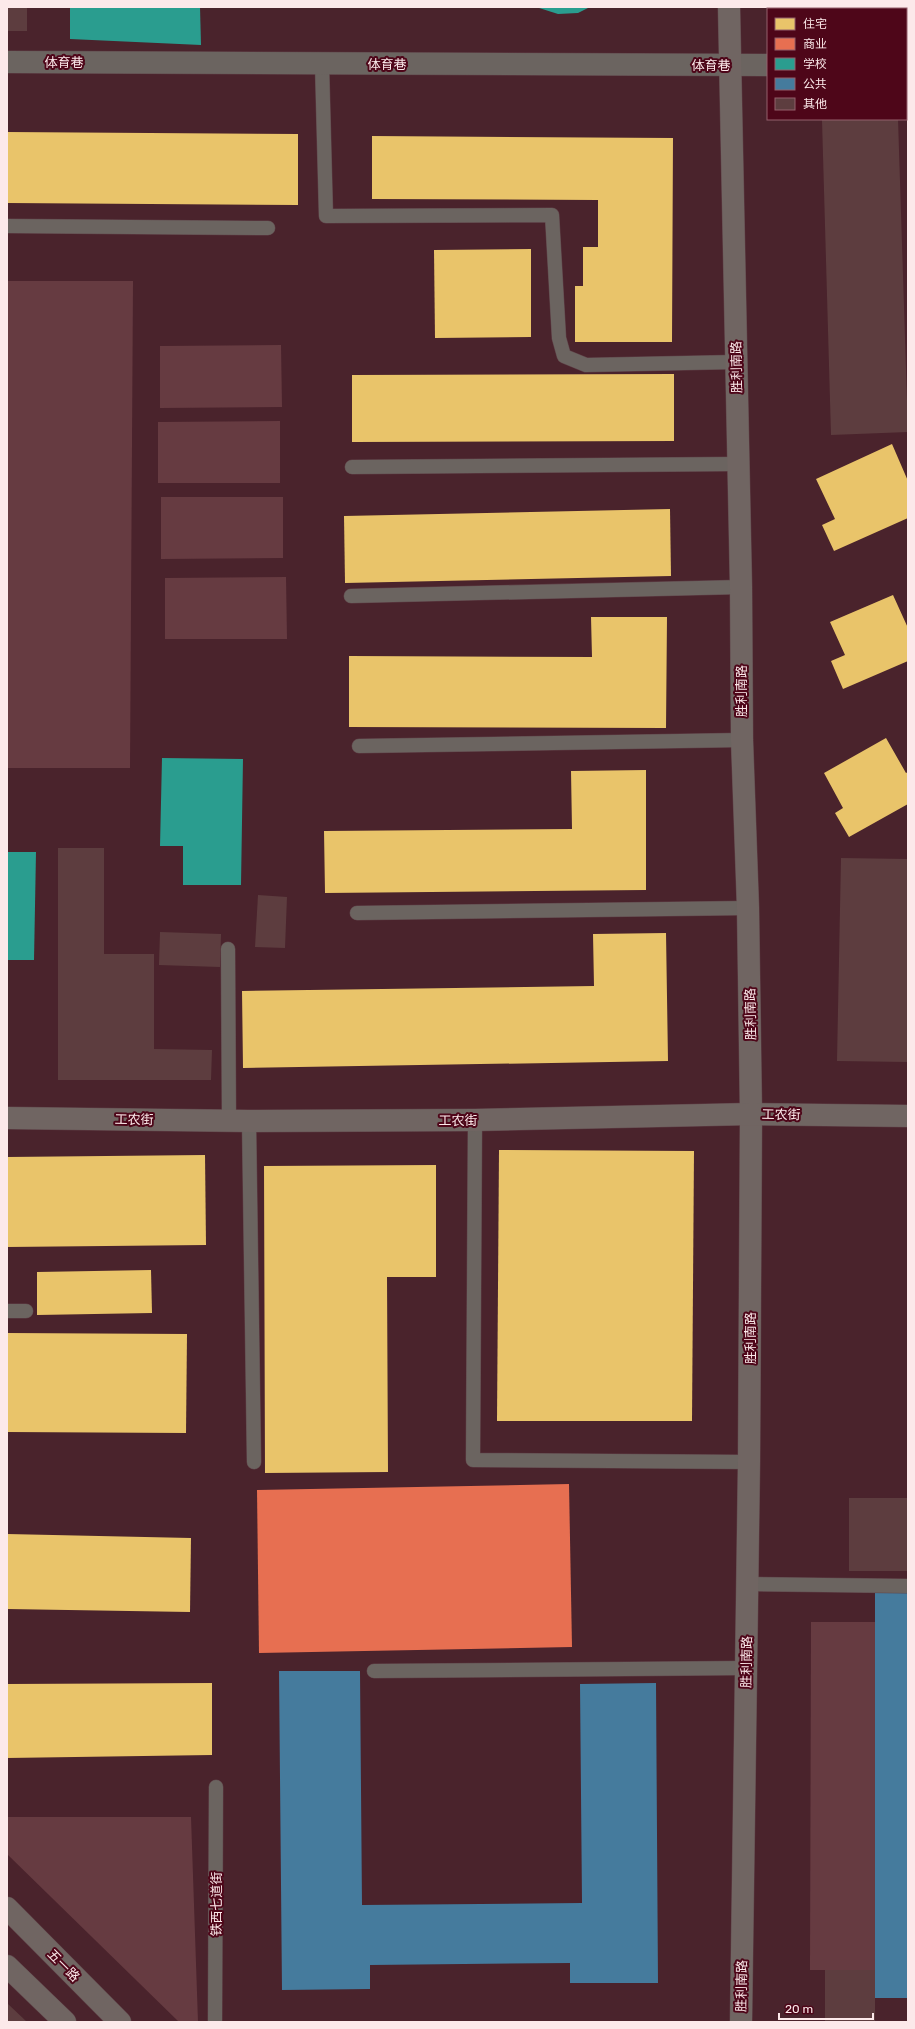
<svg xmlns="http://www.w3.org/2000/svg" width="915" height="2029" viewBox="0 0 915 2029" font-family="Rubik,'Noto Sans SC',sans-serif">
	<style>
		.green { fill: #663b41 }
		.homes { fill: #e9c46a }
		.shops { fill: #e76f51 }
		.schools { fill: #2a9d8f }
		.public { fill: #457b9d }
		.building { fill: #5d3d3f }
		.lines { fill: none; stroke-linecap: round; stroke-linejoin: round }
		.lane-casing { stroke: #5f4248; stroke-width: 15 }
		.street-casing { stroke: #5f4248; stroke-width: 23 }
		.secondary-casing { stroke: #5f4248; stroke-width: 23 }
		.lane { stroke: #6b6460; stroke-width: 14 }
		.street { stroke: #6b6460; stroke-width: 22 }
		.secondary { stroke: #706562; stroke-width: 22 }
		.labels { text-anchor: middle; stroke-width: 4; stroke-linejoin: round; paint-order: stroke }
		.street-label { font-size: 13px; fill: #fce9ea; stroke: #4e0619 }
	</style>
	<rect width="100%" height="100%" fill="#4a232c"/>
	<g class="green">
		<path d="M7,281H133L130,768H7Z"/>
		<path d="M281,345L282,407L160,408V346Z"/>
		<path d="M280,421V483H158V422Z"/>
		<path d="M161,497H283V558L161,559Z"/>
		<path d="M286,577L287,639H165V578Z"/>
		<path d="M811,1622H876L875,1970H810Z"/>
		<path d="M7,1817H191L198,2022H179L7,1854Z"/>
	</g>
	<g class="homes">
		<path d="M812,7H908V43H906V9H812Z"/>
		<path d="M7,132L298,134V205L7,203Z"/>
		<path d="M372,136L673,138L672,342H575V286H583V247H598V200L372,199Z"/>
		<path d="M531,249V337L435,338L434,250Z"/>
		<path d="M674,374V441L352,442V375Z"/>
		<path d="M892,444L908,481V518L834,551L822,525L835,519L816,479Z"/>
		<path d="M670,509L671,576L345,583L344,516Z"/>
		<path d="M893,595L908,628V661L843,689L831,661L845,655L830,622Z"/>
		<path d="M591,617H667L666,728L349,727V656L592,657Z"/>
		<path d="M886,738L906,773L908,772V804L849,837L835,813L843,808L824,773Z"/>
		<path d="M646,770V890L325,893L324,831L572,829L571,771Z"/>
		<path d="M666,933L668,1061L243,1068L242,991L594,986L593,934Z"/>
		<path d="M499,1150L694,1151L692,1421H497Z"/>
		<path d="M205,1155L206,1245L7,1247V1157Z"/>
		<path d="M436,1165V1277H387L388,1472L265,1473L264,1166Z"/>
		<path d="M151,1270L152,1313L37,1315V1272Z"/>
		<path d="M7,1333L187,1334L186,1433L7,1432Z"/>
		<path d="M7,1534L191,1538L190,1612L7,1609Z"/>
		<path d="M212,1683V1755L7,1758V1684Z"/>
	</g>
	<path class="shops" d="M569,1484L572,1647L259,1653L257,1490Z"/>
	<g class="schools">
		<path d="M70,7H200L201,45L70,39Z"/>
		<path d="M536,7H590L578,13L558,14Z"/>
		<path d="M162,758L243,759L241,885H183V846H160Z"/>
		<path d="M7,852H36L34,960H7Z"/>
	</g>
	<g class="public">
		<rect x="875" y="1592" width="33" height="406"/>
		<path d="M279,1671H360L362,1905L582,1903L580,1684L656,1683L658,1983H570V1963L370,1965V1989L282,1990Z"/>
	</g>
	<g class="building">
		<rect x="7" y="7" width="20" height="24"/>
		<path d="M898,119L908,432L831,435L822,120Z"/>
		<path d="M58,848H104V954H154V1049L212,1050L211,1080H58Z"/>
		<path d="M841,858L908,859V1062L837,1061Z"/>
		<path d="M258,895L287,897L285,948L255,947Z"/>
		<path d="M160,932L221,934L220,967L159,965Z"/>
		<rect x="849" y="1498" width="59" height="73"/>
		<rect x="825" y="1970" width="50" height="52"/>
		<path d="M7,2003L27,2022H7Z"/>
	</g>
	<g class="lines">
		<g class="lane-casing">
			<g id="lane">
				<path d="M322,64L326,216L552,215L559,338L564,356L586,365L736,362"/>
				<path d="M7,226L268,228"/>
				<path d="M352,467L737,464"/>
				<path d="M351,596L741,587"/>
				<path d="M359,746L742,740"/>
				<path d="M357,913L748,908"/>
				<path d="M228,949L229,1120"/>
				<path d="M475,1120L473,1460L749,1462"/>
				<path d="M249,1121L254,1462"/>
				<path d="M7,1311H26"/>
				<path d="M748,1584L908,1586"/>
				<path d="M374,1671L746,1668"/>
				<path d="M215,2022L216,1787"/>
			</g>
		</g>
		<g class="street-casing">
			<g id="street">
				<path d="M7,62L768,65"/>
				<path d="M906,65H908"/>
			</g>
		</g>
		<g class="secondary-casing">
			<g id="secondary">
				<path d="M729,7L741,587L742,740L748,908L751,1114L749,1462L741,2022"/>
				<path d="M7,1118L249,1121L475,1120L751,1114L908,1116"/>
				<path d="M7,1908L120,2022"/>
				<path d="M7,1966L65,2022"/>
			</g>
		</g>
		<use href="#lane" class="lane"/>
		<use href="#street" class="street"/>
		<use href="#secondary" class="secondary"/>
	</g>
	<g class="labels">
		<g class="street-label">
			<text x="64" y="67">体育巷</text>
			<text x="387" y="69">体育巷</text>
			<text x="711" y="70">体育巷</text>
			<text transform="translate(736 367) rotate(-91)" y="5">胜利南路</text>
			<text transform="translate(741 691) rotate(-90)" y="5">胜利南路</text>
			<text transform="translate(750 1014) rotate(-91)" y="5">胜利南路</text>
			<text transform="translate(781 1114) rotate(1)" y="5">工农街</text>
			<text transform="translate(134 1119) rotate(1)" y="5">工农街</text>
			<text x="458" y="1125">工农街</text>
			<text transform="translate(750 1338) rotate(-90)" y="5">胜利南路</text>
			<text transform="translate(746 1662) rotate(-89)" y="5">胜利南路</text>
			<text transform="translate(216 1904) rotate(-90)" y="5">铁西七道街</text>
			<text transform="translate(64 1965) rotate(45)" y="5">五一路</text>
			<text transform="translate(741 1986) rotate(-89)" y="5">胜利南路</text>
		</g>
	</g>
	<rect width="915" height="2029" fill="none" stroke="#fce9ea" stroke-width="16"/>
	<rect x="767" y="8" width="140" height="112" fill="#4e0619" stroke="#94616d"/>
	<rect x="775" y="18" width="20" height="12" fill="#e9c46a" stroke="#94616d"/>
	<text x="803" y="28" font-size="12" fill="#fce9ea">住宅</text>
	<rect x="775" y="38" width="20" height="12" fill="#e76f51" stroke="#94616d"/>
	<text x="803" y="48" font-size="12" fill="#fce9ea">商业</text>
	<rect x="775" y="58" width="20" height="12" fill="#2a9d8f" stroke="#94616d"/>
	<text x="803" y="68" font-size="12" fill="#fce9ea">学校</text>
	<rect x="775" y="78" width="20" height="12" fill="#457b9d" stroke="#94616d"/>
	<text x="803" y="88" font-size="12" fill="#fce9ea">公共</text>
	<rect x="775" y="98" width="20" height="12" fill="#5d3d3f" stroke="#94616d"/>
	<text x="803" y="108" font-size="12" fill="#fce9ea">其他</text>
	<path d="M779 2013v6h94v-6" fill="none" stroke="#fce9ea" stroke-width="2"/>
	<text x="785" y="2013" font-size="12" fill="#fce9ea" stroke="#4e0619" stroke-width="3" paint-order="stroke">20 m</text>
</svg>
